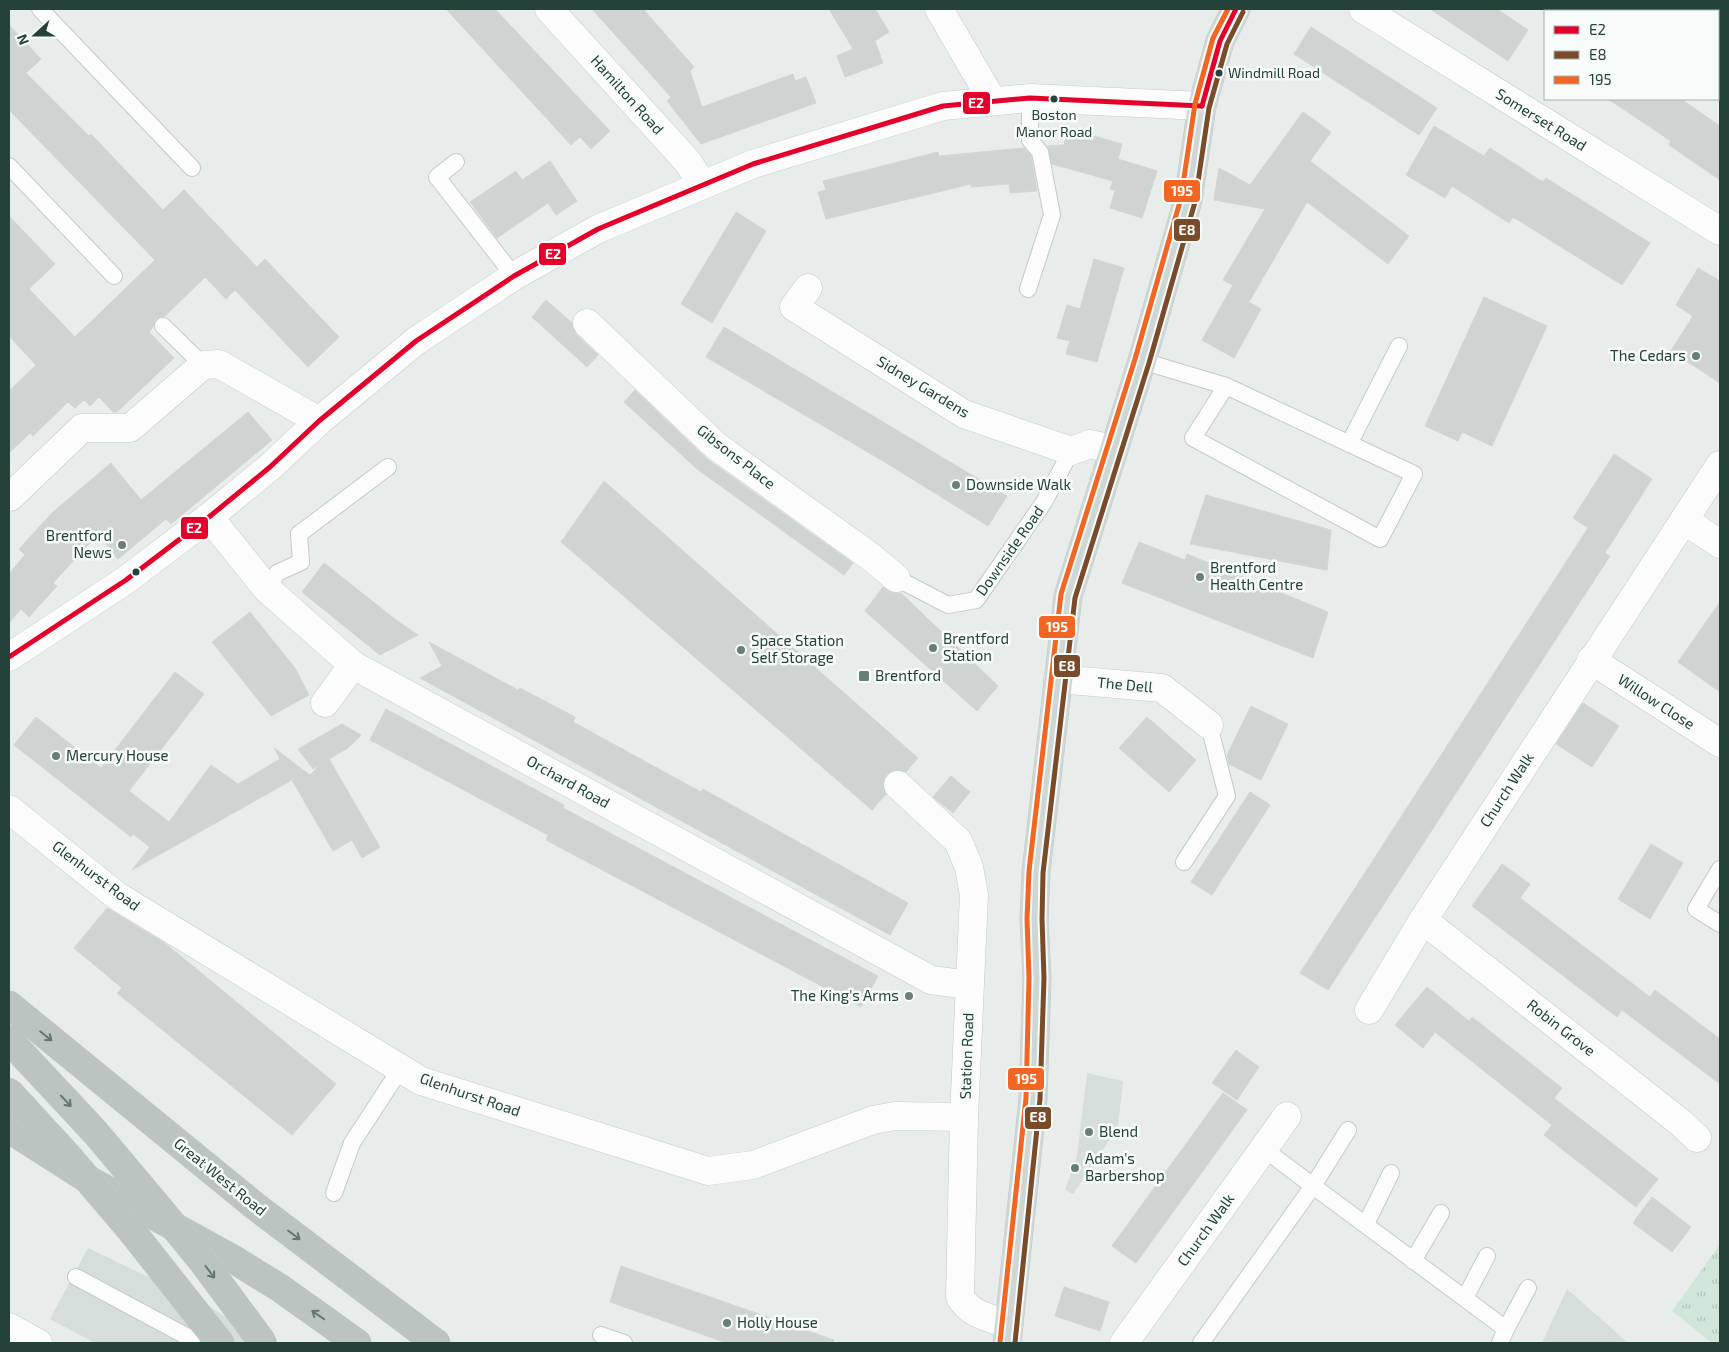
<svg xmlns="http://www.w3.org/2000/svg" width="1729" height="1352" viewBox="0 0 1729 1352" font-family="'Exo 2',sans-serif">
	<style>
		.built { fill: #d6dedb }
		.park { fill: url(#park-tufts) }
		.building { fill: #cfd4d2; stroke: #d1d6d4 }
		.lines { fill: none; stroke-linecap: round; stroke-linejoin: round }
		.lane-casing { stroke: #c5cac8; stroke-width: 18 }
		.street-casing { stroke: #c5cac8; stroke-width: 29 }
		.secondary-casing { stroke: #c3cbc8; stroke-width: 29 }
		.primary-casing { stroke: #c3ccc9; stroke-width: 29 }
		.highway-casing { stroke: #c3ccc9; stroke-width: 29 }
		.lane { stroke: #fcfcfc; stroke-width: 16 }
		.street { stroke: #fcfcfc; stroke-width: 28 }
		.secondary { stroke: #fcfcfc; stroke-width: 28 }
		.primary { stroke: #cfd7d5; stroke-width: 28 }
		.highway { stroke: #bcc4c2; stroke-width: 28 }
		.highway-bridge-casing { stroke: #c3ccc9; stroke-width: 29; stroke-linecap: butt }
		.highway-bridge { stroke: #bcc4c2; stroke-width: 28 }
		.bus-1-casing { stroke: #f7fbf9; stroke-width: 9 }
		.bus-2-casing { stroke: #f7fbf9; stroke-width: 9 }
		.bus-3-casing { stroke: #f7fbf9; stroke-width: 9 }
		.bus-1 { stroke: #e4002b; stroke-width: 5 }
		.bus-2 { stroke: #7a4b2a; stroke-width: 5 }
		.bus-3 { stroke: #f26522; stroke-width: 5 }
		.oneway { stroke: #617670 }
		.bus-dot { fill: #24423a; stroke: #f7fbf9; stroke-width: 2 }
		.poi-dot { fill: #697e78; stroke: #f7fbf9; stroke-width: 2 }
		.labels { text-anchor: middle; stroke-width: 5; stroke-linejoin: round; paint-order: stroke }
		.bus-label { font-size: 14px; fill: #24423a; stroke: #f7fbf9; text-anchor: start }
		.street-label { font-size: 15px; fill: #24423a; stroke: #f7fbf9 }
		.poi-label { font-size: 15px; fill: #24423a; stroke: #f7fbf9; text-anchor: start }
		.line-badge { stroke: #f7fbf9; stroke-width: 2 }
		.badge-label { font-size: 14px; text-anchor: middle; font-weight: bold; fill: #fff }
	</style>
	<defs>
		<pattern id="park-tufts" width="24" height="20" patternUnits="userSpaceOnUse" patternTransform="scale(1.25)"><rect width="24" height="20" fill="#d1e6d8"/><path d="M3 7l-1-3M5 7V3M7 7l1-3M15 17l-1-3M17 17v-4M19 17l1-3" fill="none" stroke="#b3c6ba"/></pattern>
	</defs>
	<rect width="100%" height="100%" fill="#e8edeb"/>
	<g class="built">
		<path d="M1087,1073L1123,1081L1118,1127L1073,1194L1065,1190L1077,1156Z"/>
		<path d="M88,1248L209,1306L264,1343H95L50,1319Z"/>
		<path d="M1567,1289L1628,1343H1542Z"/>
	</g>
	<path class="park" d="M1720,1244V1343H1712L1672,1311Z"/>
	<g class="building">
		<path d="M446,9H495L610,131L591,149L580,137L571,145Z"/>
		<path d="M592,9H643L694,67L690,71L702,107L793,74L795,81L806,77L816,103L701,144L667,101L671,97Z"/>
		<path d="M829,9H875L889,32L875,41L883,63L845,77L837,56L853,49Z"/>
		<path d="M1430,9H1497L1528,30L1508,61Z"/>
		<path d="M9,25L41,59L26,73L89,136L91,134L163,210L184,190L257,267L265,259L339,337L308,367L235,290L226,299L205,277L165,316L156,319L153,327L149,332L174,358L117,412H113L99,397L90,406L84,400L75,408L68,402L33,436L30,433L9,453V391L36,365L9,336V216L55,264L29,289L75,337L155,260L9,110Z"/>
		<path d="M1311,27L1437,108L1419,135L1294,54Z"/>
		<path d="M1608,99H1681L1720,126V180L1669,145L1671,141Z"/>
		<path d="M1303,112L1331,132L1310,161L1409,236L1388,264L1307,202L1249,302L1261,309L1234,358L1202,340L1233,285L1223,280L1265,209L1214,200L1219,168L1250,185Z"/>
		<path d="M1434,126L1484,156L1490,148L1543,182L1546,178L1650,243L1622,285L1513,217L1509,223L1452,186L1445,198L1406,175Z"/>
		<path d="M1079,132L1122,144L1118,159L1157,171L1142,218L1110,208L1115,191L1110,189L1113,181L1052,164L1048,146L1064,145L1066,137L1076,140Z"/>
		<path d="M1024,148L1031,156L1037,191L1010,193L1009,184L971,187V184L826,219L818,192L826,190L823,181L938,152L939,156Z"/>
		<path d="M550,161L577,201L556,215L548,203L497,238L470,202L516,171L522,180Z"/>
		<path d="M736,212L766,231L712,323L681,304Z"/>
		<path d="M1094,259L1124,268L1097,362L1066,354L1070,341L1057,338L1067,305L1080,309Z"/>
		<path d="M1698,268L1720,281V383L1671,351L1693,316L1676,305Z"/>
		<path d="M1484,297L1547,326L1492,446L1462,432L1458,441L1425,426Z"/>
		<path d="M546,300L572,323L576,334L598,355L587,367L532,317Z"/>
		<path d="M724,327L1007,496L988,526L888,464L706,357Z"/>
		<path d="M635,390L707,459L853,563L844,575L697,469L624,402Z"/>
		<path d="M248,412L272,440L171,524L166,519L118,559L98,534L53,583L57,586L29,617L21,609L9,623V574L25,555L19,549L53,512L111,463L141,500Z"/>
		<path d="M1614,454L1652,479L1605,553L1610,556L1328,990L1300,973L1588,528L1573,518Z"/>
		<path d="M604,481L918,758L906,772L894,770L886,775L883,782L886,794L872,810L561,542Z"/>
		<path d="M1206,495L1331,530L1327,570L1190,544Z"/>
		<path d="M1139,542L1185,560L1187,554L1328,612L1313,658L1122,583Z"/>
		<path d="M324,563L396,620L418,635L380,655L302,592Z"/>
		<path d="M883,587L893,593H901L998,686L977,711L865,611Z"/>
		<path d="M1720,602V692L1678,662Z"/>
		<path d="M250,612L295,668L309,695L271,716L212,642Z"/>
		<path d="M429,642L518,690L520,688L575,717L573,722L701,792L703,789L908,903L890,935L420,678L442,666Z"/>
		<path d="M175,672L204,694L129,791L169,822L211,765L238,784L280,759L274,748L310,775L321,764L313,769L298,749L342,724L361,735L348,748L329,759L380,847L362,858L352,840L333,851L292,780L132,870L150,847L133,834L131,837L14,745L36,717L101,768Z"/>
		<path d="M1583,703L1619,726L1592,767L1556,744Z"/>
		<path d="M1251,706L1288,724L1261,780L1229,764L1227,755Z"/>
		<path d="M386,709L564,805L563,808L597,826L878,976L861,1007L559,847L546,840L548,835L370,740Z"/>
		<path d="M1147,717L1196,760L1169,792L1119,748Z"/>
		<path d="M951,776L970,792L953,813L933,797Z"/>
		<path d="M1250,792L1270,805L1212,895L1191,882Z"/>
		<path d="M1651,844L1683,863L1650,919L1618,899Z"/>
		<path d="M1502,864L1530,884L1520,898L1650,997L1655,990L1720,1039V1084L1622,1010L1617,1017L1472,906Z"/>
		<path d="M107,908L166,944L336,1084L292,1135L117,993L122,988L74,948Z"/>
		<path d="M1427,987L1469,1021L1472,1017L1562,1088L1554,1098L1658,1179L1636,1207L1544,1135L1552,1125L1435,1032L1423,1048L1395,1025Z"/>
		<path d="M1236,1050L1259,1067L1237,1100L1212,1083Z"/>
		<path d="M1223,1093L1247,1110L1136,1263L1112,1246Z"/>
		<path d="M1652,1197L1691,1227L1672,1252L1633,1223Z"/>
		<path d="M621,1266L834,1340L833,1343H727L610,1302Z"/>
		<path d="M1064,1287L1109,1302L1100,1331L1055,1316Z"/>
	</g>
	<g class="lines">
		<g class="lane-casing">
			<g id="lane">
				<path d="M40,9L192,168"/>
				<path d="M456,162L437,177L514,276"/>
				<path d="M9,166L114,276"/>
				<path d="M1028,289L1052,215L1040,152L1030,140V98"/>
				<path d="M163,326L203,365"/>
				<path d="M1142,361L1226,386L1414,474L1380,539L1193,438L1226,386"/>
				<path d="M1349,444L1399,346"/>
				<path d="M896,578L948,605L976,600L1044,502L1071,451"/>
				<path d="M267,589L277,573L301,562L299,534L388,467"/>
				<path d="M1184,862L1227,796L1209,725"/>
				<path d="M1720,869L1696,909L1720,924"/>
				<path d="M1264,1149L1313,1186L1348,1130"/>
				<path d="M334,1193L352,1143L401,1068"/>
				<path d="M1366,1224L1391,1173"/>
				<path d="M1413,1261L1441,1213"/>
				<path d="M76,1277L186,1336L192,1343"/>
				<path d="M1465,1298L1487,1256"/>
				<path d="M1506,1329L1528,1288"/>
				<path d="M601,1335L624,1343"/>
				<path d="M1201,1343L1313,1186L1506,1329L1500,1343"/>
			</g>
		</g>
		<g class="street-casing">
			<g id="street">
				<path d="M549,9L688,162L702,184"/>
				<path d="M939,9L992,100"/>
				<path d="M1363,9L1720,231"/>
				<path d="M808,288L794,307L964,414L1071,451L1090,444L1112,449"/>
				<path d="M587,323L716,446L871,557L896,578"/>
				<path d="M10,497L82,428H130L203,365L219,364L319,421"/>
				<path d="M209,517L267,589L353,665L931,980L969,985"/>
				<path d="M1684,520L1720,544"/>
				<path d="M1591,660L1720,743"/>
				<path d="M1058,679L1162,688L1209,725"/>
				<path d="M325,703L353,665"/>
				<path d="M898,785L958,841L969,867L974,895L964,1117L960,1297C970,1315 990,1318 1009,1324"/>
				<path d="M9,809L117,896L421,1081L708,1171L753,1165L873,1120L895,1116L964,1117"/>
				<path d="M1423,920L1681,1123L1697,1138"/>
				<path d="M1369,1010L1423,920L1720,465"/>
				<path d="M9,1327L38,1343"/>
				<path d="M1124,1343L1287,1116"/>
			</g>
		</g>
		<g class="secondary-casing">
			<path id="secondary" d="M9,657L126,580L209,517L270,467L319,421L416,341L514,276L598,229L753,164L943,106L1030,98L1202,106"/>
		</g>
		<g class="primary-casing">
			<path id="primary" d="M1007,1343L1033,1099L1037,978L1034,919L1036,872L1068,596L1142,361L1188,200L1202,106L1220,41L1236,9"/>
		</g>
		<g class="highway-casing">
			<g id="highway">
				<path d="M9,1005L255,1206L436,1343"/>
				<path d="M9,1040L95,1132L158,1207"/>
				<path d="M9,1129L89,1180L233,1259L280,1288L357,1343"/>
				<path d="M130,1229L220,1343"/>
			</g>
		</g>
		<use href="#lane" class="lane"/>
		<use href="#street" class="street"/>
		<use href="#secondary" class="secondary"/>
		<use href="#primary" class="primary"/>
		<use href="#highway" class="highway"/>
		<g class="highway-bridge-casing">
			<g id="highway-bridge">
				<path d="M9,1092L66,1154L130,1229"/>
				<path d="M158,1207L203,1262L263,1343"/>
			</g>
		</g>
		<use href="#highway-bridge" class="highway-bridge"/>
		<g class="bus-1-casing">
			<g id="bus-1">
				<path d="M1202,106L1220,41L1236,9"/>
				<path d="M9,657L126,580L209,517L270,467L319,421L416,341L514,276L598,229L753,164L943,106L1030,98L1202,106"/>
			</g>
		</g>
		<g class="bus-2-casing">
			<path id="bus-2" d="M1015,1343L1040,1099L1044,978L1042,919L1043,873L1075,598L1149,363L1195,202L1209,108L1227,44L1243,12"/>
		</g>
		<g class="bus-3-casing">
			<path id="bus-3" d="M1000,1342L1026,1098L1029,978L1027,919L1029,871L1061,594L1135,359L1181,198L1195,104L1213,38L1228,9"/>
		</g>
		<use href="#bus-1" class="bus-1"/>
		<use href="#bus-2" class="bus-2"/>
		<use href="#bus-3" class="bus-3"/>
	</g>
	<defs><path id="oneway-shaft" d="M-6 0H5M1.5-3L5.5 0L1.5 3" fill="none" stroke-width="1.6" stroke-linecap="round" stroke-linejoin="round" transform="scale(1.25)"/></defs>
	<g class="oneway">
		<use href="#oneway-shaft" transform="translate(46 1036) rotate(39)"/>
		<use href="#oneway-shaft" transform="translate(66 1101) rotate(47)"/>
		<use href="#oneway-shaft" transform="translate(294 1235) rotate(37)"/>
		<use href="#oneway-shaft" transform="translate(210 1272) rotate(53)"/>
		<use href="#oneway-shaft" transform="translate(318 1315) rotate(-145)"/>
	</g>
	<g class="bus-dot">
		<circle cx="1219" cy="73" r="4.5"/>
		<circle cx="1054" cy="99" r="4.5"/>
		<circle cx="136" cy="572" r="4.5"/>
	</g>
	<g class="poi-dot">
		<circle cx="1696" cy="356" r="5"/>
		<circle cx="956" cy="485" r="5"/>
		<circle cx="122" cy="545" r="5"/>
		<circle cx="1200" cy="577" r="5"/>
		<circle cx="933" cy="648" r="5"/>
		<circle cx="741" cy="650" r="5"/>
		<rect x="858" y="670" width="12" height="12" rx="2.5"/>
		<circle cx="56" cy="756" r="5"/>
		<circle cx="909" cy="996" r="5"/>
		<circle cx="1089" cy="1132" r="5"/>
		<circle cx="1075" cy="1168" r="5"/>
		<circle cx="727" cy="1323" r="5"/>
	</g>
	<g class="labels">
		<g class="bus-label">
			<text x="1228" y="78">Windmill Road</text>
			<text x="1054" y="120" text-anchor="middle">Boston<tspan x="1054" dy="17">Manor Road</tspan></text>
		</g>
		<g class="street-label">
			<text transform="translate(627 95) rotate(48)" y="5">Hamilton Road</text>
			<text transform="translate(1541 120) rotate(32)" y="5">Somerset Road</text>
			<text transform="translate(923 387) rotate(31)" y="5">Sidney Gardens</text>
			<text transform="translate(736 457) rotate(38)" y="5">Gibsons Place</text>
			<text transform="translate(1010 551) rotate(-55)" y="5">Downside Road</text>
			<text transform="translate(1125 685) rotate(5)" y="5">The Dell</text>
			<text transform="translate(1656 702) rotate(33)" y="5">Willow Close</text>
			<text transform="translate(568 782) rotate(29)" y="5">Orchard Road</text>
			<text transform="translate(1507 790) rotate(-57)" y="5">Church Walk</text>
			<text transform="translate(96 876) rotate(37)" y="5">Glenhurst Road</text>
			<text transform="translate(1561 1028) rotate(38)" y="5">Robin Grove</text>
			<text transform="translate(967 1056) rotate(-88)" y="5">Station Road</text>
			<text transform="translate(470 1095) rotate(19)" y="5">Glenhurst Road</text>
			<text transform="translate(220 1177) rotate(39)" y="5">Great West Road</text>
			<text transform="translate(1206 1230) rotate(-54)" y="5">Church Walk</text>
		</g>
		<g class="poi-label">
			<text x="1686" y="361" text-anchor="end">The Cedars</text>
			<text x="966" y="490">Downside Walk</text>
			<text x="112" y="541" text-anchor="end">Brentford<tspan x="112" dy="17">News</tspan></text>
			<text x="1210" y="573">Brentford<tspan x="1210" dy="17">Health Centre</tspan></text>
			<text x="943" y="644">Brentford<tspan x="943" dy="17">Station</tspan></text>
			<text x="751" y="646">Space Station<tspan x="751" dy="17">Self Storage</tspan></text>
			<text x="875" y="681">Brentford</text>
			<text x="66" y="761">Mercury House</text>
			<text x="899" y="1001" text-anchor="end">The King's Arms</text>
			<text x="1099" y="1137">Blend</text>
			<text x="1085" y="1164">Adam's<tspan x="1085" dy="17">Barbershop</tspan></text>
			<text x="737" y="1328">Holly House</text>
		</g>
	</g>
	<g class="line-badge">
		<rect x="962" y="91" width="29" height="24" rx="5" fill="#e4002b"/>
		<rect x="1163" y="179" width="38" height="24" rx="5" fill="#f26522"/>
		<rect x="1173" y="218" width="28" height="24" rx="5" fill="#7a4b2a"/>
		<rect x="538" y="242" width="29" height="24" rx="5" fill="#e4002b"/>
		<rect x="180" y="516" width="29" height="24" rx="5" fill="#e4002b"/>
		<rect x="1038" y="615" width="38" height="24" rx="5" fill="#f26522"/>
		<rect x="1053" y="654" width="28" height="24" rx="5" fill="#7a4b2a"/>
		<rect x="1007" y="1067" width="38" height="24" rx="5" fill="#f26522"/>
		<rect x="1024" y="1106" width="28" height="24" rx="5" fill="#7a4b2a"/>
	</g>
	<g class="badge-label">
		<text x="976" y="108">E2</text>
		<text x="1182" y="196">195</text>
		<text x="1187" y="235">E8</text>
		<text x="553" y="259">E2</text>
		<text x="194" y="533">E2</text>
		<text x="1057" y="632">195</text>
		<text x="1067" y="671">E8</text>
		<text x="1026" y="1084">195</text>
		<text x="1038" y="1122">E8</text>
	</g>
	<rect width="1729" height="1352" fill="none" stroke="#24423a" stroke-width="20"/>
	<rect x="1544" y="10" width="175" height="90" fill="#f7fbf9" stroke="#a3b1ad"/>
	<rect x="1554" y="26" width="25" height="8" fill="#e4002b" stroke="#a3b1ad"/>
	<text x="1589" y="35" font-size="15" fill="#24423a">E2</text>
	<rect x="1554" y="51" width="25" height="8" fill="#7a4b2a" stroke="#a3b1ad"/>
	<text x="1589" y="60" font-size="15" fill="#24423a">E8</text>
	<rect x="1554" y="76" width="25" height="8" fill="#f26522" stroke="#a3b1ad"/>
	<text x="1589" y="85" font-size="15" fill="#24423a">195</text>
	<g transform="translate(35 35) rotate(249)" stroke="#f7fbf9" stroke-width="4" paint-order="stroke">
	<path d="M0-4L9 19L0 12L-9 19Z" fill="#24423a"/>
	<text y="-8" font-size="14" font-weight="bold" text-anchor="middle" fill="#24423a">N</text>
	</g>
</svg>
